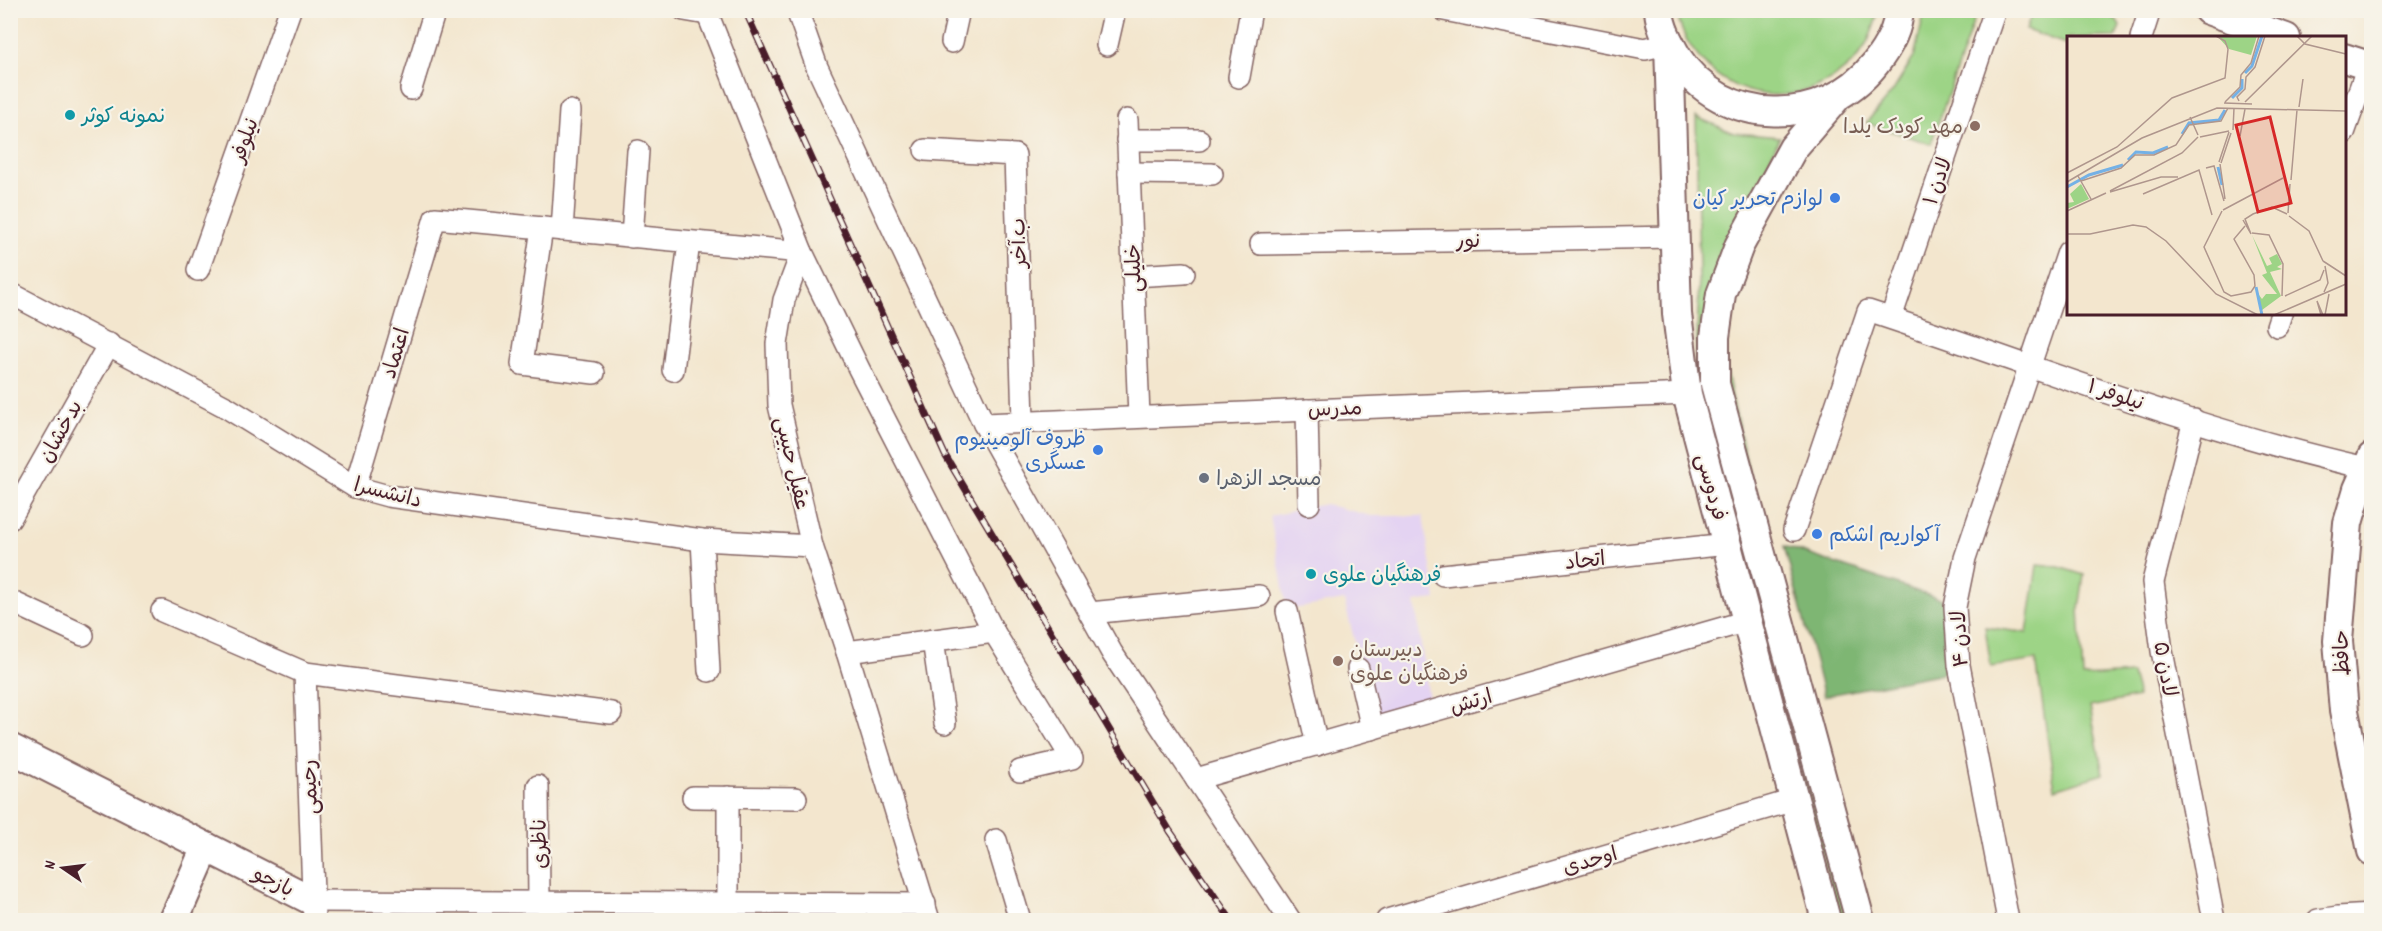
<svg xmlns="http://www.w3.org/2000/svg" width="2382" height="931" viewBox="0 0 2382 931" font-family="Dekko,'Playpen Sans Arabic',sans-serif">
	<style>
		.built { fill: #e4d3f2 }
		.green { fill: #9dd486; stroke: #747a58; stroke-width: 1.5 }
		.forest { fill: #7eb673; stroke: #646a4f; stroke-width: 1.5 }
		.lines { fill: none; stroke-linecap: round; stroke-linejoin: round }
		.street-casing { stroke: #856564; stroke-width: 24 }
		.secondary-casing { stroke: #856564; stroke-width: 32 }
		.street { stroke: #fff; stroke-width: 21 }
		.secondary { stroke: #fff; stroke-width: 28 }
		.rail-casing { stroke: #4a1f2b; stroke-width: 7 }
		.rail { stroke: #f7f3e8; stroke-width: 4.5; stroke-dasharray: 14; stroke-linecap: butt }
		.culture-dot { fill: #0f9aa8; stroke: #f7f3e8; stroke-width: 2 }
		.education-dot { fill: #8d6e63; stroke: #f7f3e8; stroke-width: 2 }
		.shop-dot { fill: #3f7fe0; stroke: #f7f3e8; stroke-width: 2 }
		.worship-dot { fill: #6b7280; stroke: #f7f3e8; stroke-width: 2 }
		.labels { text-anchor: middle; stroke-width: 4.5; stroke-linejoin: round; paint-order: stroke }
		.culture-label { font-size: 21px; fill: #0d838f; stroke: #f7f3e8; text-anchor: start }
		.education-label { font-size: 21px; fill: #785e54; stroke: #f7f3e8; text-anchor: end }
		.street-label { font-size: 21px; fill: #4a1f2b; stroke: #f7f3e8 }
		.shop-label { font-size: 21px; fill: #366cbe; stroke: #f7f3e8; text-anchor: end }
		.worship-label { font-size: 21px; fill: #5b616d; stroke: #f7f3e8; text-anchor: start }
		.inset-river { fill: none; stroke: #74b1e6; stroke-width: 3 }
		.inset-road { fill: none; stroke: #af968d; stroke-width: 1.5 }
		.view { fill: #d62828; fill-opacity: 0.15; stroke: #d62828; stroke-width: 3 }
		.inset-edge { fill: none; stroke: #4a1f2b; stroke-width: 3 }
	</style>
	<rect width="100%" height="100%" fill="#f7f3e8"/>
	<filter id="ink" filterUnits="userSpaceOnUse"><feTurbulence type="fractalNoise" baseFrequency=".0167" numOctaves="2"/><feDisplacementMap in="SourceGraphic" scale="12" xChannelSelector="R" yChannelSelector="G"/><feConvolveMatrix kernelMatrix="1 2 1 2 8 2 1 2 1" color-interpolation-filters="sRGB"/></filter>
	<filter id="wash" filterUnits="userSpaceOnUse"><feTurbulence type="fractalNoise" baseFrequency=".008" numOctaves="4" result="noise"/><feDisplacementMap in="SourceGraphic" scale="24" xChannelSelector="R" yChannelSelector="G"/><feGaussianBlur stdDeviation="1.35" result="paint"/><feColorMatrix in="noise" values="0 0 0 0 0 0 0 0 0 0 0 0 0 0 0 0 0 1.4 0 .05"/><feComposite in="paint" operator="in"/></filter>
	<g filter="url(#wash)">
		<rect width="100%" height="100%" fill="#f3e6ce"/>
		<path class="built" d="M1325,504L1371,516H1423L1436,599L1415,602L1429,700L1375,720L1344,600L1287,610L1270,516Z"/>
		<g class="green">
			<path d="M1925,10L1977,11L1931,144L1866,123L1893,91L1914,57Z"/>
			<path d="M2033,10L2102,11L2112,14L2120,26L2116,37L2068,38V45L2026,30Z"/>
			<path d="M1677,11V10L1878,11C1874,28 1868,47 1855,60C1812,105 1743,108 1701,60C1689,46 1679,28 1677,11Z"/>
			<path d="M1696,117L1734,133L1780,137L1716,274L1710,296L1847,920H1840L1705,416L1696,372L1699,273Z"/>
			<path d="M2037,565L2059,567L2084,575L2079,609L2083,677L2132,674L2138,697L2090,707L2103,774L2055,789L2036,660L1991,667L1985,627L2027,633Z"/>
		</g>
		<path class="forest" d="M1784,546L1943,600L1944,673L1824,696Z"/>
	</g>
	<g filter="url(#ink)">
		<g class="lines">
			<g class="street-casing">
				<g id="street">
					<path d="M684,10L707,14"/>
					<path d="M706,10L802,252L784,300L777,344L779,405L812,546L847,652L929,920"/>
					<path d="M797,10L817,67L984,424L1112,653L1290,920"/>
					<path d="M1444,10L1645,49L1669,43"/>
					<path d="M2141,38L2150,10"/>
					<path d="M952,42L959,10"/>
					<path d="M1107,45L1115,10"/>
					<path d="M1239,77L1251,10"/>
					<path d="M411,89L435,10"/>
					<path d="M1127,120L1139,416"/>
					<path d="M2344,133L2368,66"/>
					<path d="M1127,140H1199"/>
					<path d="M925,150L1015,155L1023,421"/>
					<path d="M1129,173L1212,174"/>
					<path d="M542,228L522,364L594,373"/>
					<path d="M562,230L570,111"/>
					<path d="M632,237L638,151"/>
					<path d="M1261,244L1675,237"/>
					<path d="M198,270L290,10"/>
					<path d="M1133,276L1184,273"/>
					<path d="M10,293L226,407L355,487L388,496L702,540L812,546"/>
					<path d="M1891,318L1995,10"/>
					<path d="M2277,326L2281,314"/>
					<path d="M673,370L689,242"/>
					<path d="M1307,410L1309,504"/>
					<path d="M2194,420L2153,582L2162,651L2214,920"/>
					<path d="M984,424L1687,394"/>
					<path d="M355,487L435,218L802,252L859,369L994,632L1072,759L1020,771"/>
					<path d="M10,519L109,344"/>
					<path d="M1794,530L1868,311C2033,365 2196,430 2366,468"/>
					<path d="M702,540L709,671"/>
					<path d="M1443,575L1727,544"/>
					<path d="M10,601L83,635"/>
					<path d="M162,611L305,673L611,713"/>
					<path d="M1287,611L1317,745"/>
					<path d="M1090,613L1259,596"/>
					<path d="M933,640L945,723"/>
					<path d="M847,652L994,632"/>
					<path d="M1358,669L1372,729"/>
					<path d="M305,673L314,920"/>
					<path d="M1196,779L1747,621"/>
					<path d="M538,786L539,902"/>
					<path d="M693,797L796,798"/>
					<path d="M996,840L1020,920"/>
					<path d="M313,901L925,904"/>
					<path d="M728,903V797"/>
					<path d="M1387,920L1794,800"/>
					<path d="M2008,920L1959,665L1955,607L1965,558L2068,252"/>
					<path d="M2318,920L2338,917L2372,915"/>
				</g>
			</g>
			<g class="secondary-casing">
				<g id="secondary">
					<path d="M1659,10C1660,27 1669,43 1677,57C1723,129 1824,128 1875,64C1887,49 1898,30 1899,10"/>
					<path d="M2208,10L2286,38"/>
					<path d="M1669,43L1677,314L1687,394L1826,920"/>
					<path d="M2344,58L2372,67"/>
					<path d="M1836,98L1793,148L1739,246L1721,294L1715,337V384L1860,920"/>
					<path d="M2372,457L2358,489L2348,523L2338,641L2344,711L2372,851"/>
					<path d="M10,748L313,901"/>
					<path d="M174,920L206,847"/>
				</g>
			</g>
			<use href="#street" class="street"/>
			<use href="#secondary" class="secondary"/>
			<g class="rail-casing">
				<path id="rail" d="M745,10L945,455L1170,831L1231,920"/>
			</g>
			<use href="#rail" class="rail"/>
		</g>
	</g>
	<g class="culture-dot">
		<circle cx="70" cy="115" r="6"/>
		<circle cx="1311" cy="574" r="6"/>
	</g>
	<g class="education-dot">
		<circle cx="1975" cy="126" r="6"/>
		<circle cx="1338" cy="661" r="6"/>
	</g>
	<g class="shop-dot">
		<circle cx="1835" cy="198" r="6"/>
		<circle cx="1098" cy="450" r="6"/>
		<circle cx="1817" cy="534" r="6"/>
	</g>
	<circle class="worship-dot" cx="1204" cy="478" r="6"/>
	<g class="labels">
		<g class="culture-label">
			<text x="82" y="122">نمونه کوثر</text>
			<text x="1323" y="581">فرهنگیان علوی</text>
		</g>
		<g class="education-label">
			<text x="1963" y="133">مهد کودک یلدا</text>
			<text x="1350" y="656" text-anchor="start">دبیرستان<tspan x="1350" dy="24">فرهنگیان علوی</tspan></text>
		</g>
		<g class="street-label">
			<text transform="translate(244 140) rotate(-70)" y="7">نیلوفر</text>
			<text transform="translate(1937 181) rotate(-71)" y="7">لادن ۱</text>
			<text transform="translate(1468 240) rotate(-1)" y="7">نور</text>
			<text transform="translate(1018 243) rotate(-92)" y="7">ب.آخر</text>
			<text transform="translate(1133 268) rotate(-92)" y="7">خلیلی</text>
			<text transform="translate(395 353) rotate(-73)" y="7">اعتماد</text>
			<text transform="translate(2116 394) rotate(19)" y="7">نیلوفر ۱</text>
			<text transform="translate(1335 408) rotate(-2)" y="7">مدرس</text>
			<text transform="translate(60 431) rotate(-61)" y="7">بدخشان</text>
			<text transform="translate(793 463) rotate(77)" y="7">عقیل حبیبی</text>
			<text transform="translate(1712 487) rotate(75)" y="7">فردوسی</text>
			<text transform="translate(388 492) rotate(14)" y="7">دانشسرا</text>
			<text transform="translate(1585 560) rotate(-6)" y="7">اتحاد</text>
			<text transform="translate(1959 639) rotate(-93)" y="7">لادن ۴</text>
			<text transform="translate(2341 653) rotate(-92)" y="7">حافظ</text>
			<text transform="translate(2166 669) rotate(80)" y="7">لادن ۵</text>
			<text transform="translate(1471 701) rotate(-16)" y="7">ارتش</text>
			<text transform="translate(309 787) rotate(-92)" y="7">رحیمی</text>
			<text transform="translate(539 844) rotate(-91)" y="7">ناظری</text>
			<text transform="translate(1590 860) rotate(-16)" y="7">اوحدی</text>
			<text transform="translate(274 881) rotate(27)" y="7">بازجو</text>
		</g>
		<g class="shop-label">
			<text x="1823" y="205">لوازم تحریر کیان</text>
			<text x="1086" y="445">ظروف آلومینیوم<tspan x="1086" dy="24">عسگری</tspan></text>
			<text x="1829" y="541" text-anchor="start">آکواریم اشکم</text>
		</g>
		<g class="worship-label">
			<text x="1216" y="485">مسجد الزهرا</text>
		</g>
	</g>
	<g transform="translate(2067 36)">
		<rect width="279" height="279" fill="#f3e6ce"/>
		<path d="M190,0L184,19L162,13L151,1ZM14,148L22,163L0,173V167L7,166L3,158ZM185,199L200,230L205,228L202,222L210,218L215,228L210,231L215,233L203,236L214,260L195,274L189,255L195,263L199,258H210L195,239L200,237Z" fill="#9dd486"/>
		<path class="inset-river" d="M178,37L185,30L195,0M165,62L175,52V43M115,98L122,87L152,84L158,74M61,124L69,116L86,117L101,111M151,131L155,149M0,151L22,139L56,129M189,251L195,279"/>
		<path class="inset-road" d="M230,0L238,8L279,18M172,65L170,61L178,53L179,41L188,31L198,0M158,66L173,51L174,39L184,27L192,0M178,66L245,0M157,67L185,68M232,71L236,43M123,81L131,99M166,94L167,72M173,100L178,73M133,101L162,95M152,126L162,96M154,127L164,97M153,128L158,163M139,132L147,130L157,165M0,137L50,111L105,62L158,42L161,13L158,5L149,0M11,140L24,163M224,144L230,74M14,145L54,132L68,119H87L109,109L122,89L154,85L161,72M0,146L75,102L150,72L279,75M43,155L115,117L131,101M43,156L94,141H111M76,158L132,134L145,179M156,174L216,142M0,175L39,157M155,175L137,211L157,256L164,260L184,256L188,250L187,239L167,203L178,190M221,177L223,148M222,180L242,195L256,225M176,184L184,198L178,183L186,178L205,171L220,178M185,197L202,199L216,228L215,260M0,198H23L66,189L79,191L99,205L149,258L191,279M256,225L279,240M257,256L261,247L258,230M218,260L253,244L257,234M207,279L279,248M254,279L250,265L256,279M258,279L262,258"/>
		<path class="view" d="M203,81L224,167L191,176L169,89Z"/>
		<rect width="279" height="279" class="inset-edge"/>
	</g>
	<rect width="2382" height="931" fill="none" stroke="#f7f3e8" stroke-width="36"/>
	<g transform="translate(63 868) rotate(284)" stroke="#f7f3e8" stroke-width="4.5" paint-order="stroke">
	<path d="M0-4.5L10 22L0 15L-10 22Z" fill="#4a1f2b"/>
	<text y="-9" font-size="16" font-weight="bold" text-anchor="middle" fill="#4a1f2b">N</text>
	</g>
</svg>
